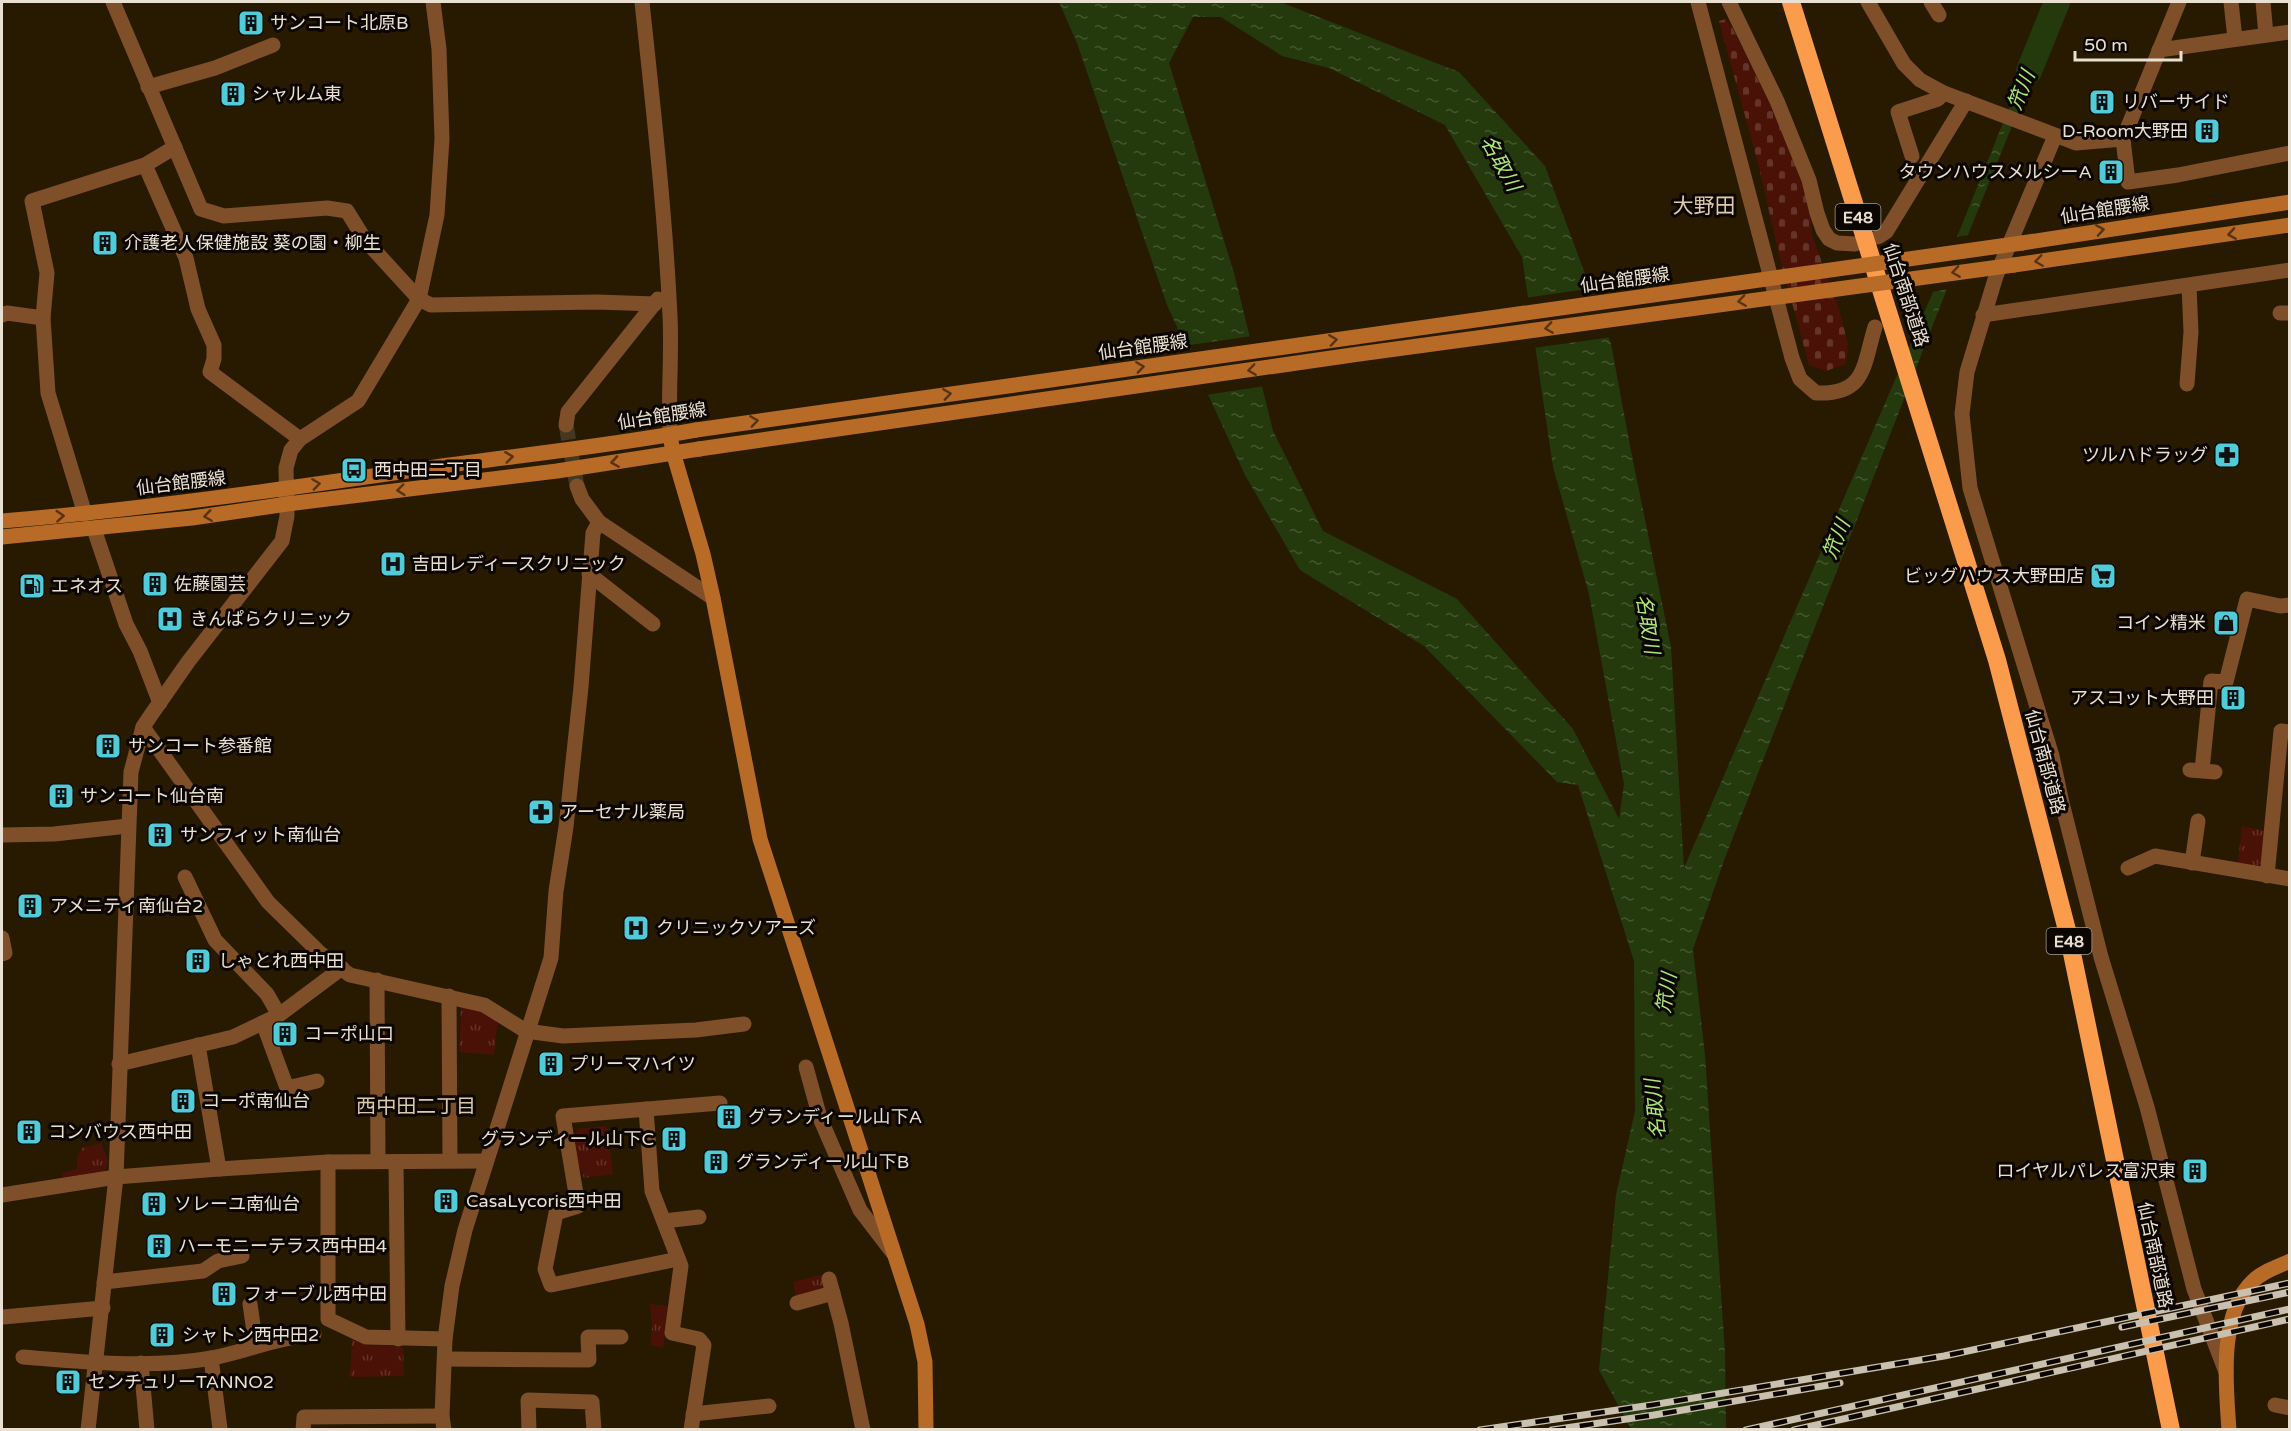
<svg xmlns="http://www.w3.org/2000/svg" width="2291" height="1431" viewBox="0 0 2291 1431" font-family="'Varela Round','Noto Sans JP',sans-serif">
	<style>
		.cemetery { fill: url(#cemetery-stones) }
		.park { fill: url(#park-tufts) }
		.water { fill: url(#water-ripples); fill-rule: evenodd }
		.pier { fill: #271a01 }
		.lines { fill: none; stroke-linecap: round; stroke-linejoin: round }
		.river { stroke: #243a0c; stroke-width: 26 }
		.street-tunnel { stroke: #443820; stroke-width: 15; stroke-dasharray: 15 8; stroke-linecap: butt }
		.street { stroke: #7f4f29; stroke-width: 15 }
		.secondary { stroke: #b76b27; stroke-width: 15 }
		.highway { stroke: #fb9c4c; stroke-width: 18 }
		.rail-casing { stroke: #cac0b0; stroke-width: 7 }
		.rail { stroke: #0b0601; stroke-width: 4.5; stroke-dasharray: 14; stroke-linecap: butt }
		.secondary-bridge { stroke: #b76b27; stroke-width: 15 }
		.oneway { stroke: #583312 }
		.labels { text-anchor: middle; stroke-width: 6; stroke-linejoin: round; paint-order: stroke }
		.shield { fill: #0b0601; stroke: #a69f93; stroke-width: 1.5 }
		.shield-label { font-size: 16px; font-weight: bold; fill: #e9e0d1 }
		.poi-label { font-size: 18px; fill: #e9e0d1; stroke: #0b0601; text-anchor: start }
		.street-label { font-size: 18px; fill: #e9e0d1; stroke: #0b0601 }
		.water-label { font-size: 20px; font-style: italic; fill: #ace778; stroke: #0b0601 }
		.neighbourhood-label { font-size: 20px; fill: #dbcaab; stroke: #0b0601 }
		.quarter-label { font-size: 21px; fill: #dbcaab; stroke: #0b0601 }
	</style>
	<defs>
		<pattern id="cemetery-stones" width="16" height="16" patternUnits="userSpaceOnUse" patternTransform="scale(1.5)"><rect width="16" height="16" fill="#4a1106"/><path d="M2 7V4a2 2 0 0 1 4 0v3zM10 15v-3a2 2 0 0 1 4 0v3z" fill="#643329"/></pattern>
		<pattern id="park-tufts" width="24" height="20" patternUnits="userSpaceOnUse" patternTransform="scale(1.5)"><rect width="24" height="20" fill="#4a1106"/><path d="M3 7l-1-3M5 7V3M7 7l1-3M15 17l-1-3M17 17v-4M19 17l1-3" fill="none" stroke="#643329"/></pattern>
		<pattern id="water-ripples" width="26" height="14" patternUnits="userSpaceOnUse" patternTransform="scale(1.5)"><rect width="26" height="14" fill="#243a0c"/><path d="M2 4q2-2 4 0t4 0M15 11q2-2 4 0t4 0" fill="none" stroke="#44562e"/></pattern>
	</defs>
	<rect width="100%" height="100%" fill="#271a01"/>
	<path class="cemetery" d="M1726,19L1732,27L1773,110L1809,200L1812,235L1839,309L1848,344L1846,364L1826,371L1809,365L1780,259L1758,163L1719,21Z"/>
	<g class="park">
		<path d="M2242,826L2266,831L2263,862L2255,867L2238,863Z"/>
		<path d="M461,1006L483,1009L498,1018L494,1055L459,1052Z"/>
		<path d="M607,1126L613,1174L584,1178L578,1164L573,1136L578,1129Z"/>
		<path d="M101,1143L109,1163L102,1175L63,1182L62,1173L77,1169V1158L82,1148Z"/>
		<path d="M824,1274L827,1285L821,1293L797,1300L793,1282Z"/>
		<path d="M650,1304L669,1306L663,1348L650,1345L652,1328Z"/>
		<path d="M352,1339L367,1345L403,1347L404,1376L350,1377Z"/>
	</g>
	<path class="water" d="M1059,2H1280L1459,72L1545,166L1611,344L1631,451L1671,647L1684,868L1959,232L2038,36L2047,39L1970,230L1726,855L1693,949L1705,1055L1725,1353L1726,1429H1631L1599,1370L1616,1195L1635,1111L1634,961L1578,785L1557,782L1424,646L1300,570L1245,475L1167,305L1077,43ZM1193,17H1221L1282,56L1329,68L1445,125L1522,257L1553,467L1589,594L1624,784L1619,819L1573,729L1457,599L1323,531L1273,431L1234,273L1169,63Z"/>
	<g class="pier">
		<path d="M1971,235L1950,289L1930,292L1953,237Z"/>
		<path d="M1594,288L1612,337L1533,348L1525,298Z"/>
		<path d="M1253,336L1265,386L1205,395L1183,346Z"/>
	</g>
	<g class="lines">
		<path class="river" d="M2029,71L2057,2"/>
		<path class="street-tunnel" d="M566,425L577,486"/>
		<g class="street">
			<path d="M113,2L201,209L224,216L327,208L347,211L365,240L419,299L431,305L597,302L655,304"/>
			<path d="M642,2C653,106 665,211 670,316C672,355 668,395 670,435"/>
			<path d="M1698,2L1792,358L1800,379L1816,393C1866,395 1863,366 1875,327"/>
			<path d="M1729,2L1777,101L1809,180L1817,213L1823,230L1829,239L1837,243L1855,244"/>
			<path d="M1868,2L1904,64L1920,80L1944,93L2076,143L2123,139"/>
			<path d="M1931,2L1939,15"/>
			<path d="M2179,2L2123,139L2128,182L2178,175L2290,153"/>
			<path d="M2231,2L2235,39"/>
			<path d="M2263,2L2266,35"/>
			<path d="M2159,50L2290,32"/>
			<path d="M148,87L215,68L273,45"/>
			<path d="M2055,136L1996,276L1967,372L1962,414L1970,488L2052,756L2062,803L2101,957L2147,1107L2194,1289L2226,1372"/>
			<path d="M1912,156L1898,112L1938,99L1944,93"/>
			<path d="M145,165L186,258L198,309L214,345V359L210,372L300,439"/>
			<path d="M1878,237L1886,232L1966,101"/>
			<path d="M2280,313H2290"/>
			<path d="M2,315L7,313L43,318L47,273L32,201L145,165L175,147"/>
			<path d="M1983,315L2290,270"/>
			<path d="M43,318L48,393L85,514"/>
			<path d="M2187,384L2191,332L2189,286"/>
			<path d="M566,425L568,412L658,299"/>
			<path d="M577,486L582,499L599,522L713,598"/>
			<path d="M94,529L126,624L140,651L160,703"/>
			<path d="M589,574L653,624"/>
			<path d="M143,727L268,902L320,953L350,975L484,1005L526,1031L563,1036L696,1030L744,1024"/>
			<path d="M2190,770L2215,772"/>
			<path d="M2202,770L2211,681L2226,682L2247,599L2280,606L2290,605"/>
			<path d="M2,835L54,834L128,826"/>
			<path d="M2192,863L2198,821"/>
			<path d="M2128,868L2155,856L2290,879"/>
			<path d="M2267,876L2281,731L2290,732"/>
			<path d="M2,938L5,953L2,954"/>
			<path d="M377,980L378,1161"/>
			<path d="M449,996L450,1160"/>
			<path d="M279,1015L342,968"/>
			<path d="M263,1023L287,1088L317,1081"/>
			<path d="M198,1045L219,1169"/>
			<path d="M119,1064L233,1037L279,1015L267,994L215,940L185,877"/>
			<path d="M806,1067L820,1118L860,1210L893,1253"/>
			<path d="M646,1109L652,1191L681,1266L672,1333L699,1339L704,1345L691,1430"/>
			<path d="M328,1162V1319L366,1337L445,1339"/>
			<path d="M396,1162L398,1339"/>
			<path d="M2,1195L116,1177L219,1169L328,1162L486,1161"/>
			<path d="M664,1221L699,1217"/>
			<path d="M678,1259L551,1285L545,1269L556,1213L578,1206L563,1116L720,1103"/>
			<path d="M829,1279L841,1323L863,1430"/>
			<path d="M104,1282L203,1271L218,1261L242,1256"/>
			<path d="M797,1303L833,1293"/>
			<path d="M250,1304L256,1346"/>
			<path d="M3,1317L103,1308"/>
			<path d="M23,1357C85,1362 150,1369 212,1358C247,1351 279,1337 314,1334"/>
			<path d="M211,1358L220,1429"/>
			<path d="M445,1359L589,1360L588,1337H621"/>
			<path d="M141,1363L147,1430"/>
			<path d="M2275,1405L2290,1408"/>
			<path d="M693,1414L769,1406"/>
			<path d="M88,1430L116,1177L131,772L143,727L151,715L188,662L282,541L287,516L286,468L291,450L300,439L358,401L419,299L437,215L442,139L439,49L433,2"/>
			<path d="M303,1430L304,1417L442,1416"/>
			<path d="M444,1430L442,1416L445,1339L452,1286L465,1230L551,958L556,891L566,827L581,687L593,533L599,522"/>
			<path d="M529,1430L528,1400L592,1402L594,1430"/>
		</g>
		<g class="secondary">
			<path d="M2022,243L2290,202"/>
			<path d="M2014,265L2290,225"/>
			<path d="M670,435L673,452L703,554L713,598L760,839L917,1324L925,1362L926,1430"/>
			<path d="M2,521C147,509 291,488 435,467C522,455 609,446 696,430"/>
			<path d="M2,537L192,518L287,504L557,471L699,449"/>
			<path d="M2229,1430C2226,1386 2218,1314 2253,1281C2263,1271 2277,1267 2290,1261"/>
		</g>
		<path class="highway" d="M1791,2L1997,660L2068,934L2171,1430"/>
		<g class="rail-casing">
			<g id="rail">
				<path d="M2122,1327L2290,1292"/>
				<path d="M1480,1430L1652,1405L1944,1356L2290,1283"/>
				<path d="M1552,1430L1654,1415L1840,1383"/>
				<path d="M1746,1430L2290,1309"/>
				<path d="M1794,1430L2290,1319"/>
			</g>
		</g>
		<use href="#rail" class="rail"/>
		<g class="secondary-bridge">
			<path d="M696,430L2022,243"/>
			<path d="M699,449L1359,354L2014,265"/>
		</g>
	</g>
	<defs><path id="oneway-chevron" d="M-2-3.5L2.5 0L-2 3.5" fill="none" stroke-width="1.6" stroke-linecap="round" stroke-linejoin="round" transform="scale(1.5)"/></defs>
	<g class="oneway">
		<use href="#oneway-chevron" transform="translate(2100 230) rotate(-9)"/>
		<use href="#oneway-chevron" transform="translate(2232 234) rotate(171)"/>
		<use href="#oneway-chevron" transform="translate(2039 261) rotate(172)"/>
		<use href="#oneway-chevron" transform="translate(1956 272) rotate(172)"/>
		<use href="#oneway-chevron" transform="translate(1742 301) rotate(172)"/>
		<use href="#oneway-chevron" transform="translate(1549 328) rotate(172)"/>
		<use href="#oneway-chevron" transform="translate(1333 340) rotate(-8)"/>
		<use href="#oneway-chevron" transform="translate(1140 367) rotate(-8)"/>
		<use href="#oneway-chevron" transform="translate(1252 370) rotate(172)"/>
		<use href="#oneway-chevron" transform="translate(947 394) rotate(-8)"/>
		<use href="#oneway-chevron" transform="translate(754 421) rotate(-8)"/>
		<use href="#oneway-chevron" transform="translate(509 457) rotate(-7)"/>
		<use href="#oneway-chevron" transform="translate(615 462) rotate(171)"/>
		<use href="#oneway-chevron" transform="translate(316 484) rotate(-8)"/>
		<use href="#oneway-chevron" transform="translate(401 490) rotate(174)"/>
		<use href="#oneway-chevron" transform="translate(60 516) rotate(-4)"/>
		<use href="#oneway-chevron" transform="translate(208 516) rotate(172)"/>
	</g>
	<defs>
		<g id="building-square" transform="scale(1.35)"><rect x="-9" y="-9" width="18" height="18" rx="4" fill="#52cbd9" stroke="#0b0601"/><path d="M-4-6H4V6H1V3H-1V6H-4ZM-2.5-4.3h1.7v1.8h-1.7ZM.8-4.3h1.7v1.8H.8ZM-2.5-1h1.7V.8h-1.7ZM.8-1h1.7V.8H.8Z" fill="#111"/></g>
		<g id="pharmacy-square" transform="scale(1.35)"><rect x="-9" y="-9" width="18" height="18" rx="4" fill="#52cbd9" stroke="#0b0601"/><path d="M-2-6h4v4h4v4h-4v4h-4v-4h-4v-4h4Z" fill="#111"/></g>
		<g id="bus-square" transform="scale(1.35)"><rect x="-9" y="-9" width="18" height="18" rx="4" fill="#52cbd9" stroke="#0b0601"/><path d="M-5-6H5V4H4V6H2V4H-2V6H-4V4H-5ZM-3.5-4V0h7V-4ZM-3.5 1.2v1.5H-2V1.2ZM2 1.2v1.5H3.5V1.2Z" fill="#111"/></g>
		<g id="hospital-square" transform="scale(1.35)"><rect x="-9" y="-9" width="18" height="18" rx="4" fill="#52cbd9" stroke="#0b0601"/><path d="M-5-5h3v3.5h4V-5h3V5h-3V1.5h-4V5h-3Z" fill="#111"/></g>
		<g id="supermarket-square" transform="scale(1.35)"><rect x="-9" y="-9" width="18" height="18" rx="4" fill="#52cbd9" stroke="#0b0601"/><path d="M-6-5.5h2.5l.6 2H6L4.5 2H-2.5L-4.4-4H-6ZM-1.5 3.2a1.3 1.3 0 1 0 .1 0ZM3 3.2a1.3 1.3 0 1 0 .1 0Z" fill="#111"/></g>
		<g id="fuel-square" transform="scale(1.35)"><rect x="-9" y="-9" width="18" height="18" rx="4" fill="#52cbd9" stroke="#0b0601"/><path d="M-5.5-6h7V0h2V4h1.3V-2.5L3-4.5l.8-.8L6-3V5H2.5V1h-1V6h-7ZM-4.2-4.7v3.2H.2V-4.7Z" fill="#111"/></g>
		<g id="shop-square" transform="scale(1.35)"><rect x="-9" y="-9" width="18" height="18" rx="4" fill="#52cbd9" stroke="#0b0601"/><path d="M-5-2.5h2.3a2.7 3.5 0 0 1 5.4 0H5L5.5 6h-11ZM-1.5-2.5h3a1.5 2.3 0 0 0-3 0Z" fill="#111"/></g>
	</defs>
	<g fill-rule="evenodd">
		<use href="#building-square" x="251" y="23"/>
		<use href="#building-square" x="233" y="94"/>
		<use href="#building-square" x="2102" y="102"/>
		<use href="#building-square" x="2207" y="131"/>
		<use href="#building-square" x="2111" y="172"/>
		<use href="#building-square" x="105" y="243"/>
		<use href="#pharmacy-square" x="2227" y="455"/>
		<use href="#bus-square" x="354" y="470"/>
		<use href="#hospital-square" x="393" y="564"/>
		<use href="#supermarket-square" x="2103" y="576"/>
		<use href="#building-square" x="155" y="584"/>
		<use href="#fuel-square" x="32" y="586"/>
		<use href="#hospital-square" x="170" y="619"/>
		<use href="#shop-square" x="2226" y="623"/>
		<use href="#building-square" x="2233" y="698"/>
		<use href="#building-square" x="108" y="746"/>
		<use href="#building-square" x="61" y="796"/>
		<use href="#pharmacy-square" x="541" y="812"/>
		<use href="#building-square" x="160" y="835"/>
		<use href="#building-square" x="30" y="906"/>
		<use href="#hospital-square" x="636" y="928"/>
		<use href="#building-square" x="198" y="961"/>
		<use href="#building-square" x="285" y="1034"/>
		<use href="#building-square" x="551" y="1064"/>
		<use href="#building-square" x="183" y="1101"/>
		<use href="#building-square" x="729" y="1117"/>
		<use href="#building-square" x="29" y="1132"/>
		<use href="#building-square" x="674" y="1139"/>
		<use href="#building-square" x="716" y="1162"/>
		<use href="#building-square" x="2195" y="1171"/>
		<use href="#building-square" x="446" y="1201"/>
		<use href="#building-square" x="154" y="1204"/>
		<use href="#building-square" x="159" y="1246"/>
		<use href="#building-square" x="224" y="1294"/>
		<use href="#building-square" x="162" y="1335"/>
		<use href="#building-square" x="68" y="1382"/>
	</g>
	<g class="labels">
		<g class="shield">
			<rect x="1835.5" y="204" width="45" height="26" rx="4.5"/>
			<rect x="2046.5" y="928" width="45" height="26" rx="4.5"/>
		</g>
		<g class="shield-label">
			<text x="1858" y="223">E48</text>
			<text x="2069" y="947">E48</text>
		</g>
		<g class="poi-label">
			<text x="270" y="29">サンコート北原B</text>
			<text x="252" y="100">シャルム東</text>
			<text x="2122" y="108">リバーサイド</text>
			<text x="2188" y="137" text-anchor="end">D-Room大野田</text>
			<text x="2092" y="178" text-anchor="end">タウンハウスメルシーA</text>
			<text x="124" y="249">介護老人保健施設 葵の園・柳生</text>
			<text x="2208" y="461" text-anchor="end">ツルハドラッグ</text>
			<text x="374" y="476">西中田二丁目</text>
			<text x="412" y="570">吉田レディースクリニック</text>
			<text x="2084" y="582" text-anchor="end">ビッグハウス大野田店</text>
			<text x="174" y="590">佐藤園芸</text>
			<text x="51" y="592">エネオス</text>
			<text x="190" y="625">きんぱらクリニック</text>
			<text x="2206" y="629" text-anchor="end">コイン精米</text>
			<text x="2214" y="704" text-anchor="end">アスコット大野田</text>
			<text x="128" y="752">サンコート参番館</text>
			<text x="80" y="802">サンコート仙台南</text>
			<text x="560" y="818">アーセナル薬局</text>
			<text x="180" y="841">サンフィット南仙台</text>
			<text x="50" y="912">アメニティ南仙台2</text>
			<text x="656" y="934">クリニックソアーズ</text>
			<text x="218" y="967">しゃとれ西中田</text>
			<text x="304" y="1040">コーポ山口</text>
			<text x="570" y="1070">プリーマハイツ</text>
			<text x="202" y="1107">コーポ南仙台</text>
			<text x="748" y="1123">グランディール山下A</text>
			<text x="48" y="1138">コンバウス西中田</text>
			<text x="654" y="1145" text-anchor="end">グランディール山下C</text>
			<text x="736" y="1168">グランディール山下B</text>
			<text x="2176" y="1177" text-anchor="end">ロイヤルパレス富沢東</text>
			<text x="466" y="1207">CasaLycoris西中田</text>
			<text x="174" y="1210">ソレーユ南仙台</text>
			<text x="178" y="1252">ハーモニーテラス西中田4</text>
			<text x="244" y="1300">フォーブル西中田</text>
			<text x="182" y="1341">シャトン西中田2</text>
			<text x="88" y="1388">センチュリーTANNO2</text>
		</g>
		<g class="street-label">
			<text transform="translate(2105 210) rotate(-9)" y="6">仙台館腰線</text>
			<text transform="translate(1625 280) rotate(-8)" y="6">仙台館腰線</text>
			<text transform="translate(1906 295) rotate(72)" y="6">仙台南部道路</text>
			<text transform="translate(1143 347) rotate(-8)" y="6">仙台館腰線</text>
			<text transform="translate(662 416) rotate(-9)" y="6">仙台館腰線</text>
			<text transform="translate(181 483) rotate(-7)" y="6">仙台館腰線</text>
			<text transform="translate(2045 762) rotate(75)" y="6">仙台南部道路</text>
			<text transform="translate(2155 1255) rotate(78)" y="6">仙台南部道路</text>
		</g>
		<g class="water-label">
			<text transform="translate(2021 90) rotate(-68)" y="7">笊川</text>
			<text transform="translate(1501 163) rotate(61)" y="7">名取川</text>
			<text transform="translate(1836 539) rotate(-68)" y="7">笊川</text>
			<text transform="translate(1648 624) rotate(81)" y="7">名取川</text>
			<text transform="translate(1666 993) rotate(-81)" y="7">笊川</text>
			<text transform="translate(1655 1109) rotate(-96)" y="7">名取川</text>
		</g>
		<g class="neighbourhood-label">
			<text x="416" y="1113">西中田二丁目</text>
		</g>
		<g class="quarter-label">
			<text x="1704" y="213">大野田</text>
		</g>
	</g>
	<rect width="2291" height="1431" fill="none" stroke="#e9e0d1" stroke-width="6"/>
	<path d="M2075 51v9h106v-9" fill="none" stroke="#e9e0d1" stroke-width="3"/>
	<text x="2084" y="51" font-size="18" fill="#e9e0d1" stroke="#0b0601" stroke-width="4.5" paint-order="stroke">50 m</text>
</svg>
